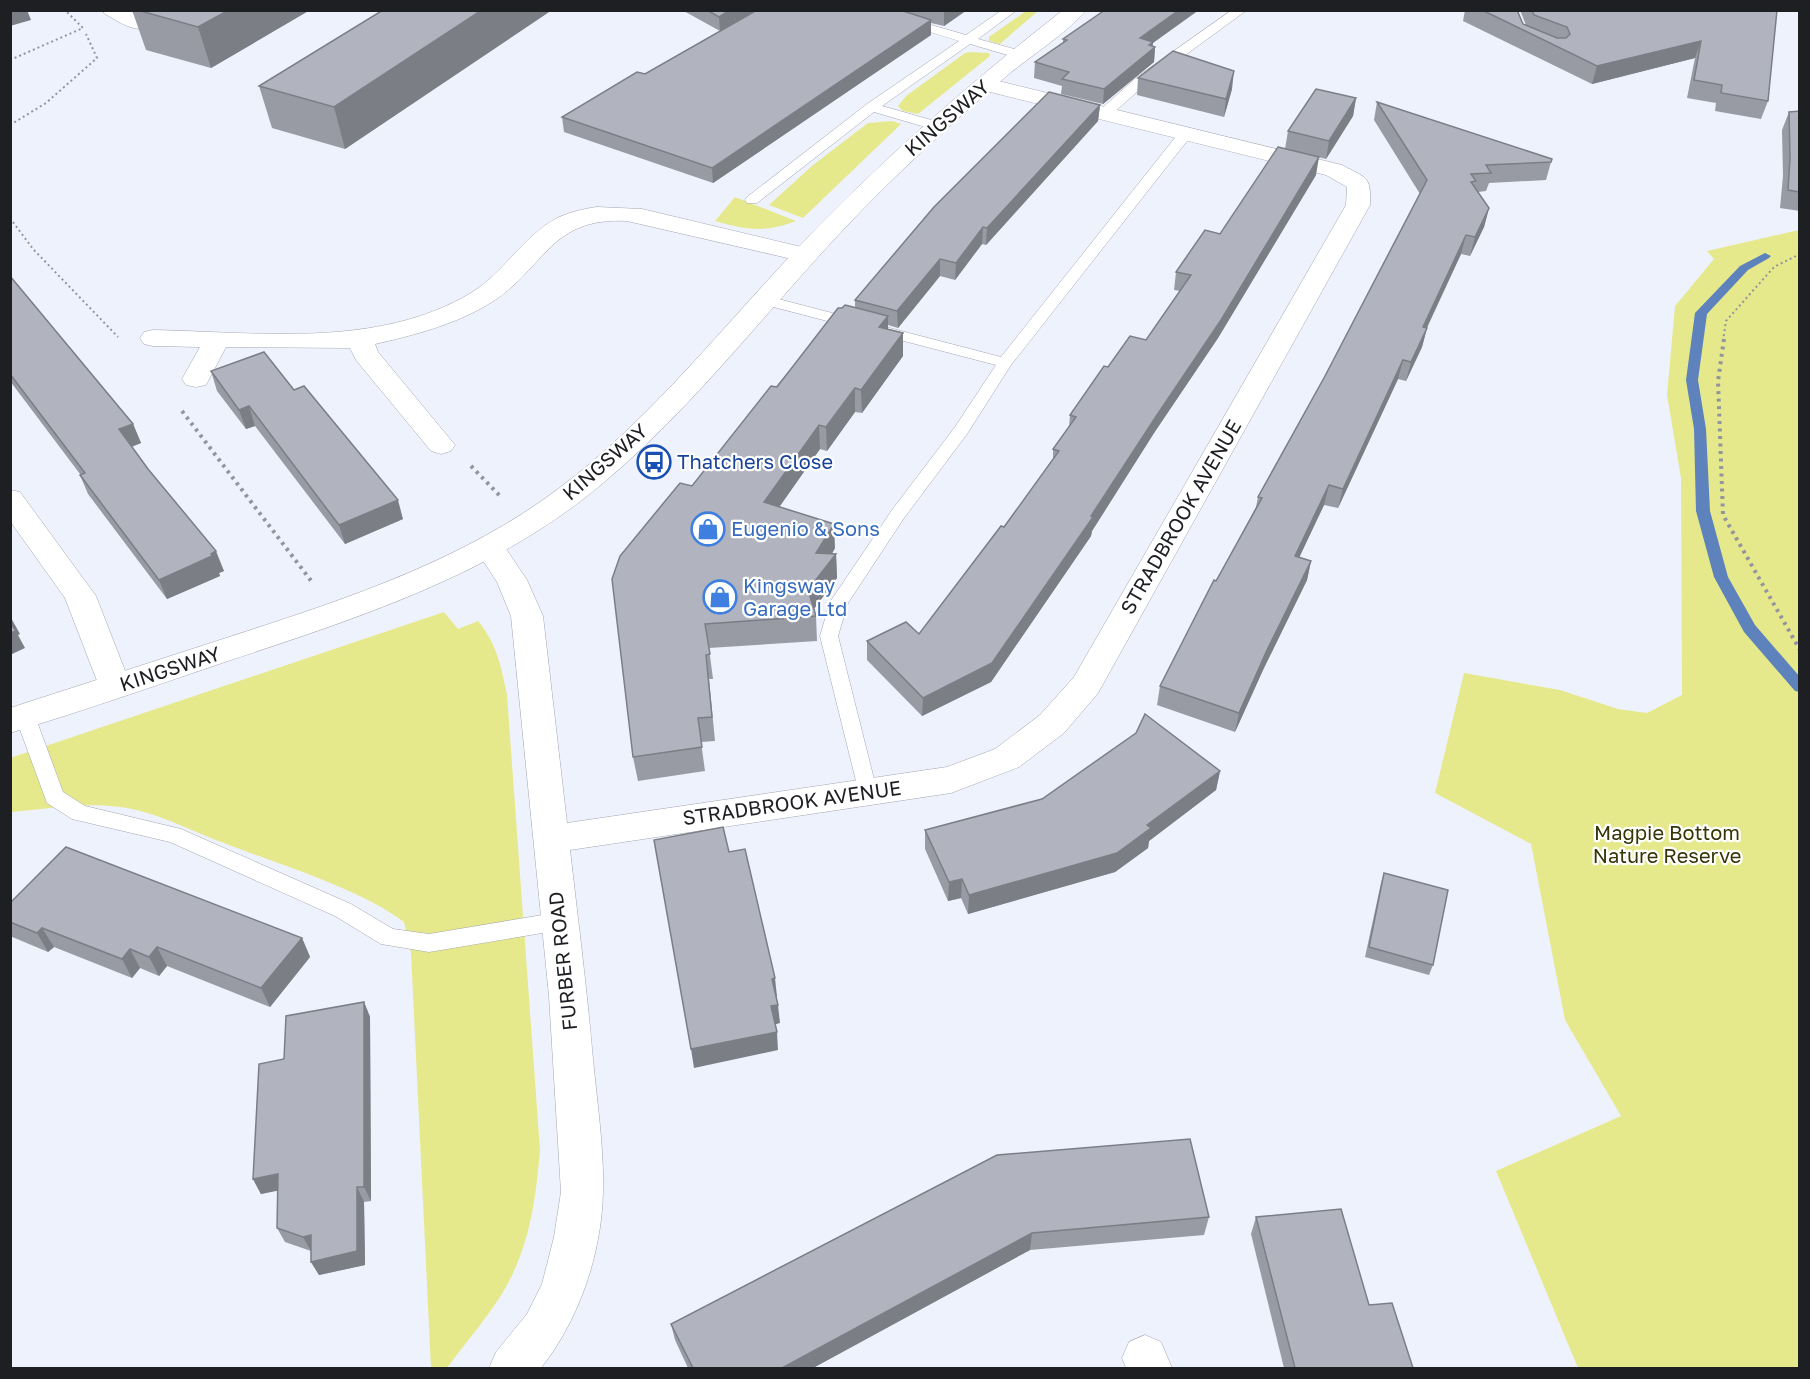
<svg xmlns="http://www.w3.org/2000/svg" width="1810" height="1379" viewBox="0 0 1810 1379" font-family="'Golos Text',sans-serif">
	<style>
		.green { fill: #e6e98b }
		.lines { fill: none; stroke-linecap: round; stroke-linejoin: round }
		.stream { fill: #5e82bc; fill-rule: evenodd }
		.service-casing { stroke: #a3a6b1; stroke-width: 1 }
		.minor-casing { stroke: #a3a6b1; stroke-width: 1 }
		.tertiary-casing { stroke: #a3a6b1; stroke-width: 1 }
		.path-far1 { stroke: #93959d; stroke-width: 2; stroke-dasharray: 2 3; stroke-linecap: butt }
		.path { stroke: #93959d; stroke-width: 4; stroke-dasharray: 3 4.5; stroke-linecap: butt }
		.service { fill: #fff; fill-rule: evenodd }
		.minor { fill: #fff; fill-rule: evenodd }
		.tertiary { fill: #fff; fill-rule: evenodd }
		.wall { fill: #989ba4 }
		.shaded-wall { fill: #7c7e86 }
		.building { fill: #b1b4bf; stroke: #7c7e86; stroke-width: 1.5 }
		.labels { text-anchor: middle; stroke-width: 4.5; stroke-linejoin: round; paint-order: stroke }
		.street-label { font-size: 20px; fill: #1e1f23; stroke: #fff }
		.transit-label { font-size: 20px; fill: #164399; stroke: #fff; text-anchor: start }
		.shop-label { font-size: 20px; fill: #366cbe; stroke: #fff; text-anchor: start }
		.park-label { font-size: 20px; fill: #353508; stroke: #fff }
	</style>
	<rect width="100%" height="100%" fill="#eef2fd"/>
	<g class="green">
		<path d="M1026,11H1038L1000,44L989,41V37Z"/>
		<path d="M971,52L989,53L990,56L918,114L903,111L898,106L906,96L965,53Z"/>
		<path d="M892,121L901,124L803,218L769,205L813,165L868,123Z"/>
		<path d="M735,197L796,221C765,233 746,230 715,221Z"/>
		<path d="M1799,230V1368H1578L1496,1171L1621,1116L1565,1020L1531,844L1435,793L1464,673L1560,690L1618,709L1647,713L1682,695L1681,478L1667,395L1675,306L1714,259L1707,251Z"/>
		<path d="M444,612L458,629L478,621C497,644 501,666 507,695L540,1150C536,1198 530,1244 506,1287C490,1315 466,1342 447,1368H431L411,953L404,922C357,887 280,865 224,843C191,831 155,811 120,807C85,802 46,809 11,812L10,758Z"/>
	</g>
	<g class="lines">
		<path class="stream" d="M1765,253L1771,256L1769,258L1748,270L1707,314L1698,380L1706,429L1710,511L1728,577L1755,625L1800,677V692L1795,691L1744,632L1714,577L1696,511L1694,429L1686,380L1695,313L1740,266Z"/>
		<g class="service-casing">
			<g id="service">
				<path d="M858,10H879L966,35L1002,10H1017L978,39L1025,52L1027,55L1021,59L970,44L882,106L942,123L944,126L942,129H932L874,112L757,203H747L745,200L747,197L867,104L959,41Z"/>
				<path d="M1232,10H1247L1147,83L1110,116H1100L1098,113L1100,110L1137,77Z"/>
				<path d="M1186,129L1193,133L1191,136L1011,365L967,434L904,518L848,603L838,636L877,791L874,797L867,799L860,797L820,636L830,602L892,510L955,427L996,365L758,303L755,300L763,295L1001,357L1181,130Z"/>
				<path d="M25,709L32,711L35,716L63,792L85,806L181,829L351,904L393,929L429,934L560,912L568,915L571,921L568,927L560,930L429,952L381,944L335,916L170,842L72,819L47,803L15,716L18,711Z"/>
			</g>
		</g>
		<g class="minor-casing">
			<g id="minor">
				<path d="M102,10C119,10 140,9 150,24L147,28C132,32 118,21 105,14Z"/>
				<path d="M986,78L1342,165C1367,179 1371,175 1370,205L1098,693L1064,733L1019,767L951,793L570,850C578,920 587,989 593,1059C597,1102 604,1147 603,1191C602,1253 579,1320 541,1368H489L496,1352L527,1314L542,1284L554,1237L561,1192L549,996L511,616L497,582L474,547L478,540L489,537L500,540L527,580L543,616L567,823L947,767L995,749L1040,715L1074,677L1346,205L1347,187L1326,175L978,89L975,84L978,79Z"/>
				<path d="M597,207L642,209L814,250L817,255L814,260L805,262L627,221C550,217 546,267 492,302C457,324 415,335 375,344L378,352L455,445L451,451L441,454L431,451L356,360L350,348L226,347L206,385L196,387L186,385L182,379L200,347L153,346L144,344L140,338L144,332L153,330C258,332 377,349 471,293C504,273 523,236 557,218C570,212 583,209 597,207Z"/>
				<path d="M10,490L20,492L96,596L131,686L127,694L115,698L103,694L99,686L65,598L10,521Z"/>
				<path d="M1145,1335L1161,1342L1172,1368H1126L1122,1358L1129,1342Z"/>
			</g>
		</g>
		<g class="tertiary-casing">
			<path id="tertiary" d="M1063,10H1086C1067,33 1032,55 1009,74C963,113 919,153 877,195C782,289 704,399 602,484C494,575 357,618 225,662C154,686 83,711 10,733V708C82,685 154,661 226,638C334,603 446,567 540,502C638,434 712,339 793,253C876,165 967,85 1063,10Z"/>
		</g>
		<g class="path-far1">
			<path d="M10,60L83,28L65,10"/>
			<path d="M10,125L46,103L97,58L86,34"/>
			<path d="M10,218L33,249L118,337"/>
			<path d="M1723,341L1726,321L1774,267L1800,254"/>
		</g>
		<g class="path">
			<path d="M1724,339L1718,381L1723,515L1800,650"/>
			<path d="M182,411L312,582"/>
			<path d="M471,466L501,497"/>
		</g>
		<use href="#service" class="service"/>
		<use href="#minor" class="minor"/>
		<use href="#tertiary" class="tertiary"/>
	</g>
	<g class="wall">
		<path d="M132,10H310L211,68L146,50Z"/>
		<path d="M682,10H967L944,26L931,23V35L713,183L564,132L562,117L645,74L720,31Z"/>
		<path d="M1465,10H1517L1523,24L1526,25L1520,10H1777L1768,101L1761,119L1715,111L1716,103L1687,98L1695,58L1592,84L1463,21Z"/>
		<path d="M549,12L345,149L272,128L259,86Z"/>
		<path d="M1063,39L1153,43L1152,46L1155,47L1154,62L1103,104L1061,94L1062,86L1034,78L1035,62L1063,43Z"/>
		<path d="M1138,78L1232,89L1224,117L1137,95Z"/>
		<path d="M1356,98L1353,116L1326,159L1285,149L1288,131Z"/>
		<path d="M1377,102L1551,162L1546,180L1489,183L1486,191L1478,192L1489,208L1484,227L1470,256L1461,254L1427,328L1422,347L1406,381L1398,379L1338,508L1324,505L1299,557L1311,561L1307,580L1263,670L1235,732L1157,705L1160,686L1256,507L1258,497L1325,376L1420,194L1374,120Z"/>
		<path d="M1100,105L1098,121L986,245L982,244L955,280L940,276L898,328L888,325V329L903,333V356L862,413L855,412L827,451L820,449L779,507L835,548L832,554H836L837,578L814,609L816,616L817,641L709,648L713,679H709L715,741L701,742L705,771L638,781L633,757L692,486L842,308L855,307V300Z"/>
		<path d="M1800,111V211L1780,208L1783,176L1782,130L1789,112Z"/>
		<path d="M1316,175L1218,338L1154,433L1092,531L1091,536L991,682L922,716L867,660V641L919,634L1004,527L1053,459V449L1069,428L1070,415L1108,367L1146,340L1180,291L1174,290L1176,272L1220,234Z"/>
		<path d="M10,276L133,424L141,443L132,447L224,571L219,573L220,576L167,599L88,494L80,475V474L10,381Z"/>
		<path d="M211,371L294,390L403,519L345,544L255,426L246,429L217,391Z"/>
		<path d="M1220,771L1216,790L1149,841L1148,848L1115,872L968,914L961,898L948,901L925,849V830Z"/>
		<path d="M1384,873L1433,965L1429,975L1365,957L1381,883Z"/>
		<path d="M10,903L302,938L310,957L270,1007L167,966L159,976L140,968L132,978L54,947L48,952L10,936Z"/>
		<path d="M364,1002L370,1017L371,1201L364,1202L365,1265L319,1275L311,1262V1251L285,1242L277,1228L278,1190L261,1194L253,1179L284,1059Z"/>
		<path d="M997,1155L1209,1217L1204,1235L1030,1250L813,1368H688L675,1340L671,1324Z"/>
		<path d="M1256,1217L1369,1305L1413,1368H1284L1251,1234Z"/>
	</g>
	<g class="shaded-wall">
		<path d="M10,10H27L31,20L10,26Z"/>
		<path d="M229,10H310L211,68L198,27Z"/>
		<path d="M482,10H549V12L345,149L334,107Z"/>
		<path d="M730,10H758L720,31L719,17Z"/>
		<path d="M946,10H967L944,26V12Z"/>
		<path d="M1179,10H1199L1153,43L1152,50L1155,47L1154,62L1103,104L1104,89L1140,38Z"/>
		<path d="M931,20V35L713,183L712,168Z"/>
		<path d="M1701,41L1695,58L1592,84L1597,66Z"/>
		<path d="M1234,71L1232,89L1224,117L1226,99Z"/>
		<path d="M1356,98L1353,116L1326,159L1329,141Z"/>
		<path d="M1100,105L1098,121L986,245L987,228Z"/>
		<path d="M1319,157L1316,175L1218,338L1154,433L1092,531L1091,536L991,682L922,716L923,698L1091,516Z"/>
		<path d="M1489,208L1484,227L1470,256L1475,237Z"/>
		<path d="M983,227L982,244L955,280L956,263Z"/>
		<path d="M1466,235L1461,254L1418,346L1423,327Z"/>
		<path d="M940,259V276L898,328L897,311Z"/>
		<path d="M888,316V339L879,327Z"/>
		<path d="M1427,328L1422,347L1406,381L1411,362Z"/>
		<path d="M903,333V356L862,413L861,390Z"/>
		<path d="M1403,360L1398,379L1338,508L1343,489Z"/>
		<path d="M855,388V412L827,451L826,427Z"/>
		<path d="M249,406L255,426L246,429L239,410Z"/>
		<path d="M133,424L141,443L127,448L119,429Z"/>
		<path d="M819,425L820,449L766,526L764,502Z"/>
		<path d="M1329,485L1324,505L1291,575L1295,556Z"/>
		<path d="M398,500L403,519L345,544L339,525Z"/>
		<path d="M834,524L835,548L817,577L816,553Z"/>
		<path d="M216,551L224,571L219,573L220,576L167,599L159,580Z"/>
		<path d="M836,554L837,578L810,614L808,590Z"/>
		<path d="M1311,561L1307,580L1263,670L1235,732L1239,713L1267,650Z"/>
		<path d="M10,616L20,634L18,635L25,648L10,655Z"/>
		<path d="M1220,771L1216,790L1149,841L1148,848L1115,872L968,914L969,895L1147,825Z"/>
		<path d="M962,879L961,898L948,901L949,882Z"/>
		<path d="M42,928L54,947L48,952L37,933Z"/>
		<path d="M302,938L310,957L270,1007L261,988Z"/>
		<path d="M157,947L167,966L159,976L149,957Z"/>
		<path d="M130,949L140,968L132,978L122,959Z"/>
		<path d="M775,978L777,997L774,998L772,979Z"/>
		<path d="M364,1002L370,1017L371,1201L364,1187Z"/>
		<path d="M778,1005L780,1023L773,1025L771,1006Z"/>
		<path d="M777,1032L778,1050L694,1068L691,1049Z"/>
		<path d="M278,1174L286,1189L261,1194L253,1179Z"/>
		<path d="M357,1187L364,1202L365,1265L319,1275L311,1262Z"/>
		<path d="M1032,1233L1030,1250L813,1368H782Z"/>
		<path d="M311,1235L319,1249L311,1251L303,1237Z"/>
	</g>
	<g class="building">
		<path d="M137,10H229L198,27Z"/>
		<path d="M383,10H482L334,107L259,86Z"/>
		<path d="M707,10H730L719,17Z"/>
		<path d="M757,10H900L931,20L712,168L562,117L637,72L645,74Z"/>
		<path d="M1105,10H1179L1140,38L1153,42L1149,45L1155,47L1104,89L1062,79L1069,72L1035,62L1067,40L1063,39Z"/>
		<path d="M1482,10H1517L1523,24L1557,38H1566L1570,34L1567,27L1534,15L1532,10H1777L1768,101L1721,93L1722,85L1694,80L1701,41L1597,66Z"/>
		<path d="M1173,51L1234,71L1226,99L1138,78Z"/>
		<path d="M1316,89L1356,98L1329,141L1288,131Z"/>
		<path d="M1049,92L1100,105L987,228L983,227L956,263L940,259L897,311L855,300L934,207Z"/>
		<path d="M1377,102L1552,159L1551,162L1486,165L1491,173L1471,174L1476,181L1471,182L1489,208L1475,237L1466,235L1423,327L1427,328L1411,362L1403,360L1343,489L1329,485L1295,556L1311,561L1267,650L1239,713L1160,686L1214,580L1216,581L1262,498L1258,497L1325,376L1427,180Z"/>
		<path d="M1800,111V192L1788,190L1790,158L1789,112Z"/>
		<path d="M1278,147L1319,157L1221,320L1157,415L1091,516L1093,517L992,663L923,698L867,641L906,622L919,634L1001,526L1004,527L1059,451L1053,449L1076,417L1070,415L1104,366L1108,367L1130,336L1146,340L1191,275L1176,272L1205,230L1220,234Z"/>
		<path d="M10,276L133,424L119,429L148,469L216,551L211,554L212,556L159,580L80,475L85,473L10,374Z"/>
		<path d="M845,305L888,316L879,327L903,333L861,390L855,388L826,427L819,425L764,502L834,524L816,553L836,554L808,590L816,616L705,624L710,654L706,655L712,717L698,718L702,747L633,757L612,579L620,556L680,483L692,486L771,386L777,387L838,308H842Z"/>
		<path d="M264,352L294,390L304,386L398,500L339,525L249,406L239,410L211,371Z"/>
		<path d="M10,622L16,631L10,633Z"/>
		<path d="M1145,714L1220,771L1147,825L1151,828L1117,853L969,895L962,879L949,882L925,830L1042,799L1136,733Z"/>
		<path d="M723,827L729,852L745,849L775,978L772,979L778,1005L771,1006L777,1032L691,1049L654,840Z"/>
		<path d="M66,847L302,938L261,988L157,947L149,957L130,949L122,959L42,928L37,933L10,922V903Z"/>
		<path d="M1384,873L1448,890L1433,965L1369,947Z"/>
		<path d="M364,1002V1187H357V1251L311,1262V1235L303,1237L277,1228L278,1174L253,1179L259,1064L284,1059L286,1016Z"/>
		<path d="M1190,1139L1209,1217L1032,1233L782,1368H693L671,1324L997,1155Z"/>
		<path d="M1341,1209L1369,1305L1392,1303L1413,1368H1295L1256,1217Z"/>
	</g>
	<defs>
		<g id="bus-ring" transform="scale(1.725)"><circle r="9.5" fill="#fff" stroke="#1a4fb4" stroke-width="1.5"/><path d="M-5-6H5V4H4V6H2V4H-2V6H-4V4H-5ZM-3.5-4V0h7V-4ZM-3.5 1.2v1.5H-2V1.2ZM2 1.2v1.5H3.5V1.2Z" fill="#1a4fb4"/></g>
		<g id="shop-ring" transform="scale(1.725)"><circle r="9.5" fill="#fff" stroke="#3f7fe0" stroke-width="1.5"/><path d="M-5-2.5h2.3a2.7 3.5 0 0 1 5.4 0H5L5.5 6h-11ZM-1.5-2.5h3a1.5 2.3 0 0 0-3 0Z" fill="#3f7fe0"/></g>
	</defs>
	<g fill-rule="evenodd">
		<use href="#bus-ring" x="654" y="462"/>
		<use href="#shop-ring" x="708" y="529"/>
		<use href="#shop-ring" x="720" y="597"/>
	</g>
	<g class="labels">
		<g class="street-label">
			<text transform="translate(947 118) rotate(-41)" y="7">KINGSWAY</text>
			<text transform="translate(605 462) rotate(-41)" y="7">KINGSWAY</text>
			<text transform="translate(1181 517) rotate(-60)" y="7">STRADBROOK AVENUE</text>
			<text transform="translate(170 669) rotate(-18)" y="7">KINGSWAY</text>
			<text transform="translate(792 803) rotate(-8)" y="7">STRADBROOK AVENUE</text>
			<text transform="translate(563 961) rotate(-96)" y="7">FURBER ROAD</text>
		</g>
		<g class="transit-label">
			<text x="677" y="469">Thatchers Close</text>
		</g>
		<g class="shop-label">
			<text x="731" y="536">Eugenio &amp; Sons</text>
			<text x="743" y="593">Kingsway<tspan x="743" dy="23">Garage Ltd</tspan></text>
		</g>
		<g class="park-label">
			<text x="1667" y="840">Magpie Bottom<tspan x="1667" dy="23">Nature Reserve</tspan></text>
		</g>
	</g>
	<rect width="1810" height="1379" fill="none" stroke="#1e1f23" stroke-width="24"/>
</svg>
